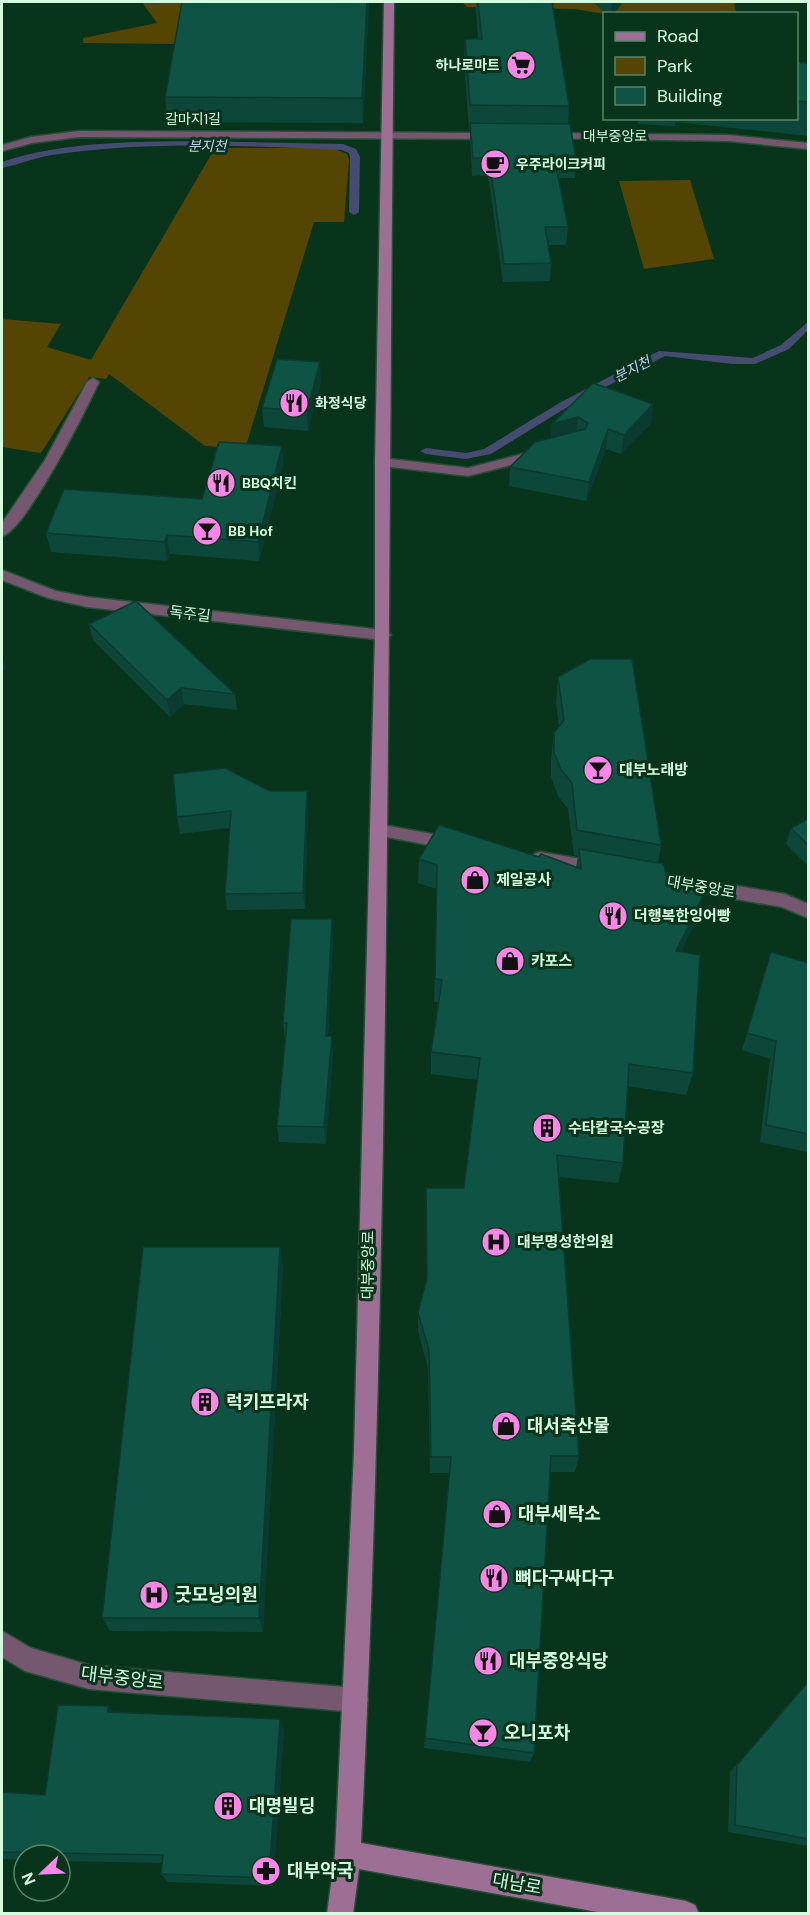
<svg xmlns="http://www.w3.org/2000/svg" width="810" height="1915" viewBox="0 0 810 1915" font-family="'DM Sans','Noto Sans KR',sans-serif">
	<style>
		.green { fill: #554502 }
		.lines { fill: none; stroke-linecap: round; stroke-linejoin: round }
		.stream { fill: #464c70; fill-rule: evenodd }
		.lane-casing { stroke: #255036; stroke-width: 3 }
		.secondary-casing { stroke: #255036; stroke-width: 3 }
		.lane { fill: #75586f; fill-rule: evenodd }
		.secondary { fill: #9e6f95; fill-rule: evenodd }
		.wall { fill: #0d473a }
		.shaded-wall { fill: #0a3a30 }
		.building { fill: #0f5344; stroke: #0a3a30; stroke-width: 1.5 }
		.labels { text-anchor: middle; stroke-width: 6; stroke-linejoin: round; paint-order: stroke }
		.far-poi-label { font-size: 14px; font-weight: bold; fill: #d5fcdf; stroke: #08341b; text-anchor: start }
		.far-street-label { font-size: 14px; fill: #d5fcdf; stroke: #08341b }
		.far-water-label { font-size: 14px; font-style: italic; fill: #c3cef7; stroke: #08341b }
		.street-label { font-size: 15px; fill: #d5fcdf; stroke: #08341b }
		.poi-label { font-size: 15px; font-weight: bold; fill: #d5fcdf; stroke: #08341b; text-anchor: start }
		.near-poi-label { font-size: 18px; font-weight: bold; fill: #d5fcdf; stroke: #08341b; text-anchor: start }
		.near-street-label { font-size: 18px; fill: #d5fcdf; stroke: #08341b }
	</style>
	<rect width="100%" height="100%" fill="#08341b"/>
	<g class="green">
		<path d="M142,2H184L177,44L83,43V38L157,23Z"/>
		<path d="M462,2H734L736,13L604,14L575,9L467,7Z"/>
		<path d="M215,148H333L347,154L349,160L344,222H314L245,449L205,446L109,374L106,379L89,377L41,453L2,447V319L61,324L47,347L91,360Z"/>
		<path d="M690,180L714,259L644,269L619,181Z"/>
	</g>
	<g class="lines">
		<g class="stream">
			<path d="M199,141L343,144L356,149L360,157L359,212L354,215L349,212L350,157L349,153L342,150C248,146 152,141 59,154C39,156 21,164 2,168V162C65,141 133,142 199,141Z"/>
			<path d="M808,322V330L789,349L755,364H732L665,356L569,406L491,454L466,459L426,454L420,451L426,448L466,453L484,449L561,402L659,351L753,358L781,345Z"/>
		</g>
		<g class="lane-casing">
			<g id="lane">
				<path d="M79,131L492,133L497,136L492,139L79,137L32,143L2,151V145L31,137Z"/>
				<path d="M550,133L728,135L808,143V149L728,141L546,138L545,136Z"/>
				<path d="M93,378L99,382C87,408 25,532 2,536V523L45,460L87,382Z"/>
				<path d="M538,450L543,451L545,454L543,457L468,476L382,466L375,462L382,458L468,468Z"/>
				<path d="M2,570L56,591L87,597L383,630L391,635L383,640L87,607L48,598L2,580Z"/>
				<path d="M378,824L454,838L460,839L462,844L460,849L454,850L372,834L370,830L372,826Z"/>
				<path d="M540,852L599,862L605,864L608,869L605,874L599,876L534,864L531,859L534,854Z"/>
				<path d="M644,870L785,894L808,904V918L782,907L638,882L635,877L638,872Z"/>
				<path d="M2,1631L31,1648L89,1665L356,1688L365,1691L368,1700L365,1709L356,1712L89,1689L25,1671L2,1657Z"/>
			</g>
		</g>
		<g class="secondary-casing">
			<path id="secondary" d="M384,2H394C387,616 391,1230 361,1843L686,1901L695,1905L699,1914H609L359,1869L353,1914H327L335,1854L354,1452L375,635V462Z"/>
		</g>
		<use href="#lane" class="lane"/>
		<use href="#secondary" class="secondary"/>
	</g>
	<g class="wall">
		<path d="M369,2L363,123L168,122L165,97Z"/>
		<path d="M476,2H552L569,106L568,124L576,160L575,178H559L568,227L566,245H548L551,263L550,281L503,282L488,175L472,176L470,141V130H469L464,63L465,39H478L476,12Z"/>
		<path d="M593,2H623L614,14H606Z"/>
		<path d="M796,62L808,63V136L676,122L675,126L638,124L639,118H796Z"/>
		<path d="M321,382L308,431L264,427L262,408Z"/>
		<path d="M593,383L653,404L651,423L621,454L606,449L586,501L509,486L510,467L551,438L552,424Z"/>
		<path d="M282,446L283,465L259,561L170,554L167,561L51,552L46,533L202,499Z"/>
		<path d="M89,624L235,694L237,710L184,704L170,717L93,640Z"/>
		<path d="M558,677L661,845L658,863L667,881L698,917L681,952L693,1073L686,1095L627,1086L623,1163L618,1183L558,1177L579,1456L575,1472H550L534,1753L530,1762L424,1748L450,1473H430L428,1368L418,1331V1313L427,1281L426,1188H464L477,1080L431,1074V1052L438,1002H434L437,889L418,883L419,859L539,857L576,868L578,856L574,855L568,809L558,796L551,778V759L554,733L559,727L556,703Z"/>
		<path d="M270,791L308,808L305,909L227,910L225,894L230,828L180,834L177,817Z"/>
		<path d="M808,819V866L786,844L791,828Z"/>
		<path d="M333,937L328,1036L333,1053L326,1144L279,1142L277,1126L286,1040H285L283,1023Z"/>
		<path d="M808,963V1152L760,1142L770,1059L742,1050L766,970Z"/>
		<path d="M280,1247L283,1268L263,1632L110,1631L102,1618Z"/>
		<path d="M808,1681V1846L728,1832L730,1772Z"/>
		<path d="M108,1706L113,1713L280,1719L284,1730L273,1886L168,1882L161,1874L162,1863L60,1861V1855H24V1860L2,1859V1792L45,1795Z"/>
	</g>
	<g class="shaded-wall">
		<path d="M367,2H369L363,123L362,98Z"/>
		<path d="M612,2H623L614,14H611Z"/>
		<path d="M320,362L321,382L308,431L307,411Z"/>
		<path d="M653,404L651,423L621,454L624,435Z"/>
		<path d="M578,417L576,437L550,444L552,424Z"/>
		<path d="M608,429L606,449L586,501L589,482Z"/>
		<path d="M282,446L283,465L259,561L258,542Z"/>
		<path d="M167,535L170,554L167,561L165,542Z"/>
		<path d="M2,654L6,668L2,672Z"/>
		<path d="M181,688L184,704L170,717L167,700Z"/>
		<path d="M307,791L308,808L305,909L303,893Z"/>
		<path d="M704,894L698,917L671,974L676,951Z"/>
		<path d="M332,919L333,937L327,1053L326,1036Z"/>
		<path d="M332,1036L333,1053L326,1144L324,1127Z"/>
		<path d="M280,1247L283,1268L263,1632L259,1618Z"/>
		<path d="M108,1706L117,1718L108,1712Z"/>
		<path d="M280,1719L284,1730L273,1886L269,1878Z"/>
	</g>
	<g class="building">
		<path d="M182,2H367L362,98L165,97Z"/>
		<path d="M478,2H552L569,106L470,105L465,39H482Z"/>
		<path d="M796,62L808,63V102L796,101Z"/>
		<path d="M470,123L570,124L576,160L555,161L568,227H545L551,263L504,264L489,158H473Z"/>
		<path d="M277,359L320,362L307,411L262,408Z"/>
		<path d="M593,383L653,404L624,435L608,429L589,482L510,467L535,442L585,429L588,423L578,417L552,424Z"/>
		<path d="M219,442L282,446L258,542L167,535L165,542L46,533L64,489L202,499Z"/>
		<path d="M136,601L235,694L181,688L167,700L89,624Z"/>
		<path d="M590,659H632L661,845L577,830L572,783L561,770L554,752V733L564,720L558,677Z"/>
		<path d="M225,768L270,791H307L303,893L225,894L231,811L177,817L173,774Z"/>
		<path d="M808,819V845L791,828Z"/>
		<path d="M439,825L539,857L541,854L581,869L579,849L664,864L667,881L704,894L676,951L700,955L693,1073L629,1064L623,1163L557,1155L579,1456H551L534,1753L425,1738L451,1457H431L429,1350L418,1313L427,1278L426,1188H464L480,1058L431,1052L442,980L435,979L437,865L419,859Z"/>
		<path d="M291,919H332L326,1036H332L324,1127L277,1126L287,1023H283Z"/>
		<path d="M771,952L808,963V1134L766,1125L776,1041L747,1033Z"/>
		<path d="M143,1247H280L259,1618H102Z"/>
		<path d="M808,1682V1839L735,1825L737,1765Z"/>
		<path d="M58,1705L108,1706V1712L280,1719L269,1878L161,1874L163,1855L2,1852V1792L45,1795Z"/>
	</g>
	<defs>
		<g id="supermarket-disc" transform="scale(1.5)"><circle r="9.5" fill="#fa87e7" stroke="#08341b"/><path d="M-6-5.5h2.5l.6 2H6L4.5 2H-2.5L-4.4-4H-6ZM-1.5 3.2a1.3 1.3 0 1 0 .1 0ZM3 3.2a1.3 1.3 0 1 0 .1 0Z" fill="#111"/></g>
		<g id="cafe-disc" transform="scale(1.5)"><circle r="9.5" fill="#fa87e7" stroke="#08341b"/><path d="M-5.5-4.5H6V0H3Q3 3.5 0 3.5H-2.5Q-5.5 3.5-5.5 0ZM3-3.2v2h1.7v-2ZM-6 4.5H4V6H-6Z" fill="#111"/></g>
		<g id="restaurant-disc" transform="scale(1.5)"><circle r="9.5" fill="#fa87e7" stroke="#08341b"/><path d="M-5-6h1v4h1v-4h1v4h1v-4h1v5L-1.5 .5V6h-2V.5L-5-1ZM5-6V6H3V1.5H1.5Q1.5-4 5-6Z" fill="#111"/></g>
		<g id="bar-disc" transform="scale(1.5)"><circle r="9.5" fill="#fa87e7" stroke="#08341b"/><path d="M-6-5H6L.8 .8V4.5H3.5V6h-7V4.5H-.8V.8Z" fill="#111"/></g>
		<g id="shop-disc" transform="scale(1.5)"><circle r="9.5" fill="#fa87e7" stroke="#08341b"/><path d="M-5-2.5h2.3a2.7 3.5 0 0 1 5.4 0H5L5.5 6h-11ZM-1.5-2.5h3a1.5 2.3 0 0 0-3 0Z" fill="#111"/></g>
		<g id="building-disc" transform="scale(1.5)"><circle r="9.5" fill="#fa87e7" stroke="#08341b"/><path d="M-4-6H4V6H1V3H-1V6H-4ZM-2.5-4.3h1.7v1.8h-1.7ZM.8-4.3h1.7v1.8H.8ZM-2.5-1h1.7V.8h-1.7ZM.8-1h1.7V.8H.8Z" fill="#111"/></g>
		<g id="hospital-disc" transform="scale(1.5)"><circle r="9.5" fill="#fa87e7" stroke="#08341b"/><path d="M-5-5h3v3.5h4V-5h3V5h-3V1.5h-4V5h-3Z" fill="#111"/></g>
		<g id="pharmacy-disc" transform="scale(1.5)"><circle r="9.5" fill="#fa87e7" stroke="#08341b"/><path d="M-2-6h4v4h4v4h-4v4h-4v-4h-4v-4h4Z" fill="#111"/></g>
	</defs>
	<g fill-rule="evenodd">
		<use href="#supermarket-disc" x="521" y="65"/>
		<use href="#cafe-disc" x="495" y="164"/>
		<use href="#restaurant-disc" x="294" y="403"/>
		<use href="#restaurant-disc" x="221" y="483"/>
		<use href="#bar-disc" x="207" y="531"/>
		<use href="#bar-disc" x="598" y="770"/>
		<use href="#shop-disc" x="475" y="880"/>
		<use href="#restaurant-disc" x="613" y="916"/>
		<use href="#shop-disc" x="510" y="961"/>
		<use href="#building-disc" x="547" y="1128"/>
		<use href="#hospital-disc" x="496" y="1242"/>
		<use href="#building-disc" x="205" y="1402"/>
		<use href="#shop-disc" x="506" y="1426"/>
		<use href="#shop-disc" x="497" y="1514"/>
		<use href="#restaurant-disc" x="494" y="1578"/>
		<use href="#hospital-disc" x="154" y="1595"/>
		<use href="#restaurant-disc" x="488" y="1661"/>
		<use href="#bar-disc" x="483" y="1733"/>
		<use href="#building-disc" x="228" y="1806"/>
		<use href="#pharmacy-disc" x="266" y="1871"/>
	</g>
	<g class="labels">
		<g class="far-poi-label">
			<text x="500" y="70" text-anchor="end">하나로마트</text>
			<text x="516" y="169">우주라이크커피</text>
			<text x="315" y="408">화정식당</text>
			<text x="242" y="488">BBQ치킨</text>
			<text x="228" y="536">BB Hof</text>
		</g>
		<g class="far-street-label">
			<text x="193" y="124">갈마지1길</text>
			<text x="615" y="141">대부중앙로</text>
		</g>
		<g class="far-water-label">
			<text x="207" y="151">분지천</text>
			<text transform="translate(632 369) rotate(-27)" y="5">분지천</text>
		</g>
		<g class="street-label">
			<text transform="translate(190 614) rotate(7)" y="5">독주길</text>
			<text transform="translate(701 887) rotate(10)" y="5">대부중앙로</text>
			<text transform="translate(368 1265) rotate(-89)" y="5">대부중앙로</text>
		</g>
		<g class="poi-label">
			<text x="619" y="775">대부노래방</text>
			<text x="496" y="885">제일공사</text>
			<text x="634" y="921">더행복한잉어빵</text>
			<text x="531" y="966">카포스</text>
			<text x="568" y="1133">수타칼국수공장</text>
			<text x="517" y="1247">대부명성한의원</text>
		</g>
		<g class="near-poi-label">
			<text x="226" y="1408">럭키프라자</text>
			<text x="527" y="1432">대서축산물</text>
			<text x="518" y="1520">대부세탁소</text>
			<text x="515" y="1584">뼈다구싸다구</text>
			<text x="175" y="1601">굿모닝의원</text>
			<text x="509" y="1667">대부중앙식당</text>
			<text x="504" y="1739">오니포차</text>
			<text x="249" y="1812">대명빌딩</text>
			<text x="287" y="1877">대부약국</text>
		</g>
		<g class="near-street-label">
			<text transform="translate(122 1678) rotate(7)" y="6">대부중앙로</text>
			<text transform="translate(517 1884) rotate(10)" y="6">대남로</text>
		</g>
	</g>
	<rect width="810" height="1915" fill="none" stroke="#d5fcdf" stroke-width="6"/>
	<rect x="603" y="12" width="195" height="108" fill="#08341b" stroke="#5a8469" stroke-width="1.5"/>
	<rect x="615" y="32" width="30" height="9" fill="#9e6f95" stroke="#5a8469" stroke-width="1.5"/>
	<text x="657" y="42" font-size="18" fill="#d5fcdf">Road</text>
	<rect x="615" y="57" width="30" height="18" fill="#554502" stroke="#5a8469" stroke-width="1.5"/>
	<text x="657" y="72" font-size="18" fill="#d5fcdf">Park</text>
	<rect x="615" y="87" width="30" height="18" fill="#0f5344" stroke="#5a8469" stroke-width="1.5"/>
	<text x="657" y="102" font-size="18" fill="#d5fcdf">Building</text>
	<g transform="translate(42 1873) rotate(247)"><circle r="28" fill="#08341b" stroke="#5a8469" stroke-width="1.5"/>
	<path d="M0-4.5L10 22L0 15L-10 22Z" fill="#fa87e7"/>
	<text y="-9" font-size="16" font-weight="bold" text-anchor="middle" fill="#d5fcdf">N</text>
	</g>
</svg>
